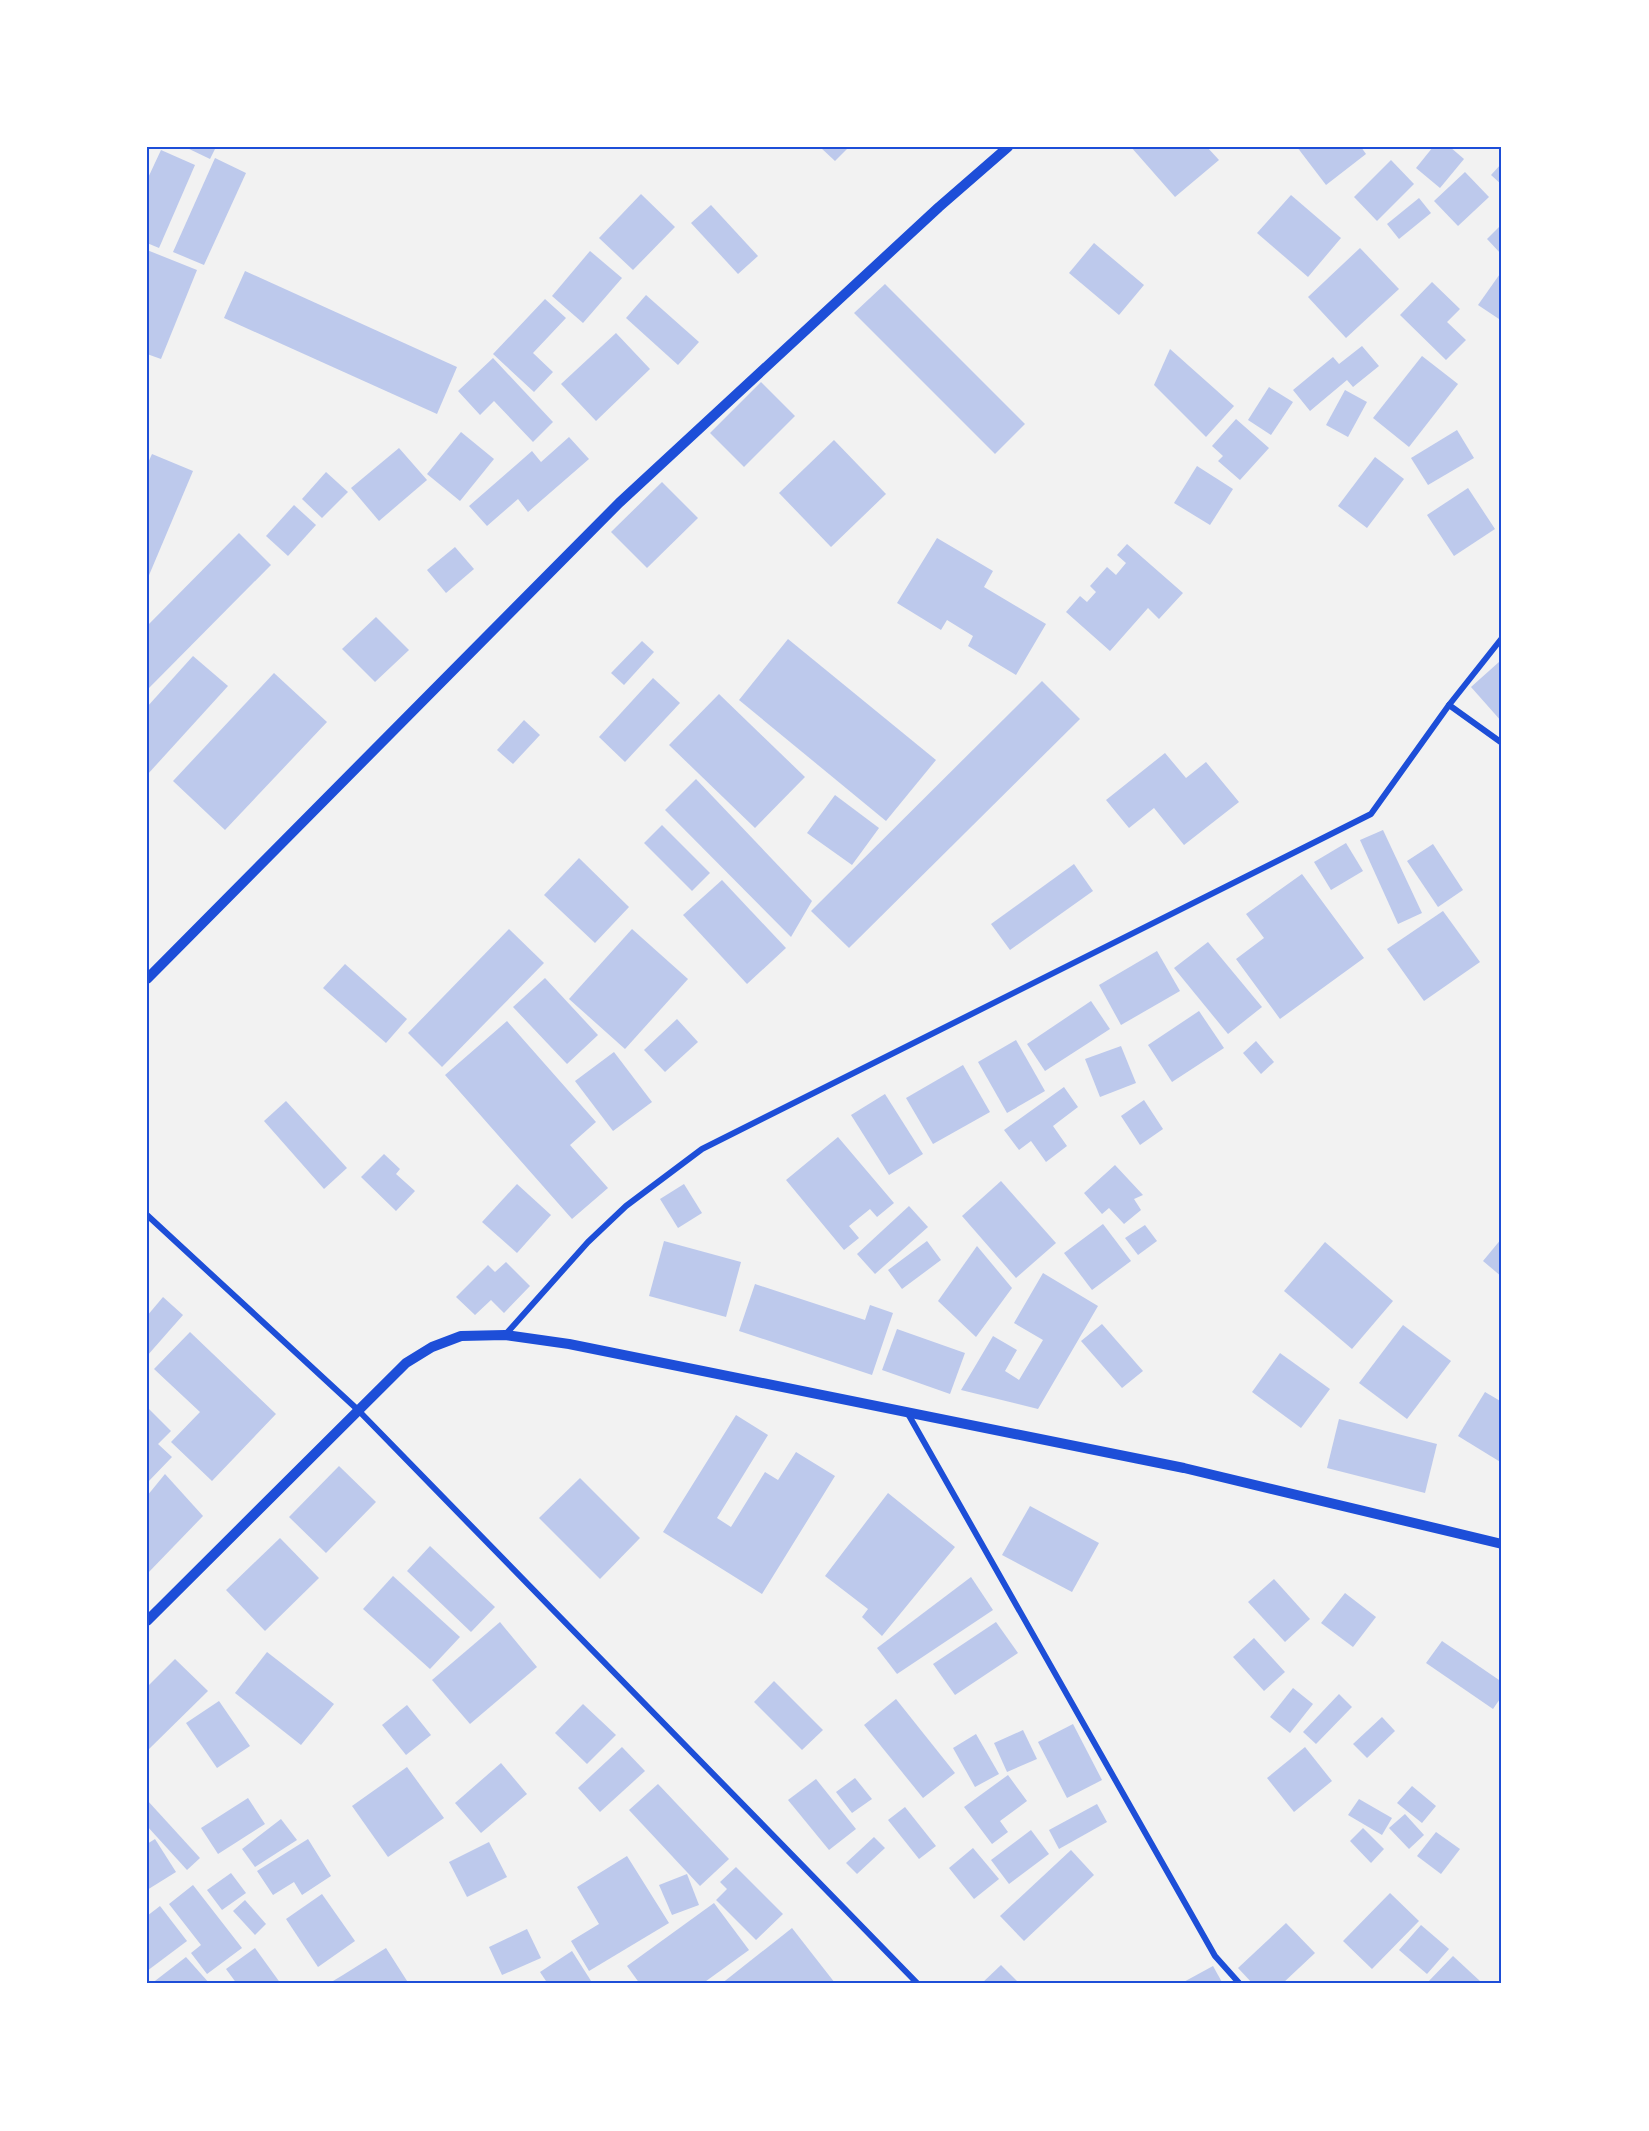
<svg xmlns="http://www.w3.org/2000/svg" width="1649" height="2131" viewBox="0 0 1649 2131" font-family="'Public Sans',sans-serif">
	<style>
		.building { fill: #bdc9ec }
		.lines { fill: none; stroke-linecap: round; stroke-linejoin: round }
		.minor { stroke: #1d4ed8; stroke-width: 6 }
		.tertiary { stroke: #1d4ed8; stroke-width: 10 }
		.neatline { fill: none; stroke: #1d4ed8; stroke-width: 2 }
	</style>
	<rect width="100%" height="100%" fill="#f2f2f2"/>
	<g class="building">
		<path d="M185,147H216L210,159Z"/>
		<path d="M820,147H849L835,161Z"/>
		<path d="M1131,147H1207L1219,160L1175,197Z"/>
		<path d="M1297,147H1361L1366,154L1326,185Z"/>
		<path d="M1433,147H1450L1464,159L1440,188L1416,168Z"/>
		<path d="M161,150L195,165L159,248L147,243V180Z"/>
		<path d="M215,158L246,173L204,265L173,252Z"/>
		<path d="M1391,160L1414,184L1377,221L1354,197Z"/>
		<path d="M1502,163V185L1491,175Z"/>
		<path d="M1465,172L1489,197L1458,226L1434,201Z"/>
		<path d="M641,194L675,227L633,270L599,238Z"/>
		<path d="M1291,195L1341,238L1308,277L1257,233Z"/>
		<path d="M1419,198L1431,213L1399,239L1387,224Z"/>
		<path d="M711,205L758,256L738,274L691,223Z"/>
		<path d="M1502,224V255L1487,239Z"/>
		<path d="M1094,243L1144,285L1119,315L1069,273Z"/>
		<path d="M1360,248L1399,289L1346,338L1308,297Z"/>
		<path d="M147,250L197,270L161,359L147,354Z"/>
		<path d="M590,251L622,278L583,323L552,296Z"/>
		<path d="M245,271L457,367L437,414L224,318Z"/>
		<path d="M1502,271V321L1478,305Z"/>
		<path d="M1432,282L1460,309L1447,322L1466,340L1446,360L1400,315Z"/>
		<path d="M885,284L1025,424L995,454L854,313Z"/>
		<path d="M646,295L699,342L678,365L626,318Z"/>
		<path d="M545,299L566,318L533,353L553,372L534,392L493,354Z"/>
		<path d="M616,333L650,369L596,421L561,384Z"/>
		<path d="M1362,346L1379,366L1353,387L1347,380L1310,411L1293,390L1333,357L1339,364Z"/>
		<path d="M1170,349L1234,406L1206,437L1154,385Z"/>
		<path d="M1422,356L1458,384L1409,447L1373,418Z"/>
		<path d="M493,358L553,422L533,442L494,401L480,415L458,391Z"/>
		<path d="M761,382L795,416L744,467L710,433Z"/>
		<path d="M1269,387L1293,402L1271,435L1248,420Z"/>
		<path d="M1345,390L1367,402L1348,437L1326,425Z"/>
		<path d="M1236,419L1269,448L1240,480L1218,461L1223,456L1212,446Z"/>
		<path d="M1457,430L1474,458L1428,485L1411,458Z"/>
		<path d="M461,432L494,459L460,501L427,474Z"/>
		<path d="M569,437L589,459L528,512L518,499L487,526L469,506L532,451L541,462Z"/>
		<path d="M834,440L886,494L831,547L779,493Z"/>
		<path d="M399,448L427,480L379,521L351,488Z"/>
		<path d="M152,454L193,471L147,580V465Z"/>
		<path d="M1375,457L1404,479L1367,528L1338,506Z"/>
		<path d="M1197,466L1233,489L1210,525L1174,503Z"/>
		<path d="M326,472L348,492L322,518L302,499Z"/>
		<path d="M662,482L698,518L647,568L611,532Z"/>
		<path d="M1468,488L1495,529L1454,556L1427,515Z"/>
		<path d="M294,505L316,525L288,556L266,536Z"/>
		<path d="M239,533L271,565L147,690V626Z"/>
		<path d="M937,538L993,571L984,587L1046,624L1016,675L968,646L973,636L947,620L941,630L897,603Z"/>
		<path d="M1127,544L1183,593L1159,619L1148,608L1110,651L1066,612L1080,596L1087,602L1096,592L1090,586L1107,567L1116,575L1126,563L1117,555Z"/>
		<path d="M455,547L474,569L446,593L427,570Z"/>
		<path d="M376,617L409,650L375,682L342,649Z"/>
		<path d="M788,639L936,760L886,821L739,700Z"/>
		<path d="M642,641L654,652L624,685L611,673Z"/>
		<path d="M193,656L228,686L147,775V707Z"/>
		<path d="M1499,662L1502,665V722L1471,687Z"/>
		<path d="M274,673L327,722L225,830L173,781Z"/>
		<path d="M653,678L680,703L625,762L599,737Z"/>
		<path d="M1042,681L1080,719L849,948L811,911Z"/>
		<path d="M719,694L805,777L755,828L669,745Z"/>
		<path d="M524,720L540,735L513,764L497,750Z"/>
		<path d="M1165,753L1186,778L1206,762L1239,802L1184,845L1154,808L1129,828L1106,800Z"/>
		<path d="M696,779L812,901L791,937L665,810Z"/>
		<path d="M835,795L879,828L852,865L807,833Z"/>
		<path d="M662,825L710,873L692,891L644,843Z"/>
		<path d="M1383,830L1422,913L1398,924L1360,840Z"/>
		<path d="M1346,843L1363,871L1331,890L1314,862Z"/>
		<path d="M1433,844L1463,890L1438,907L1407,861Z"/>
		<path d="M579,858L629,907L595,943L544,895Z"/>
		<path d="M1074,864L1093,891L1010,950L991,924Z"/>
		<path d="M1302,874L1364,958L1280,1019L1236,959L1264,938L1246,914Z"/>
		<path d="M722,880L786,948L747,984L683,915Z"/>
		<path d="M1443,911L1480,962L1424,1001L1387,949Z"/>
		<path d="M509,929L544,963L442,1067L408,1033Z"/>
		<path d="M632,929L688,979L625,1049L569,999Z"/>
		<path d="M1208,942L1262,1007L1228,1034L1174,968Z"/>
		<path d="M1157,951L1180,991L1121,1025L1099,985Z"/>
		<path d="M345,964L407,1019L386,1043L323,988Z"/>
		<path d="M545,978L598,1035L567,1064L513,1007Z"/>
		<path d="M1091,1001L1110,1029L1045,1071L1027,1044Z"/>
		<path d="M1199,1011L1224,1048L1172,1082L1148,1045Z"/>
		<path d="M677,1019L698,1042L665,1072L644,1050Z"/>
		<path d="M507,1021L596,1122L570,1145L608,1188L572,1219L445,1075Z"/>
		<path d="M1016,1040L1045,1091L1007,1113L978,1062Z"/>
		<path d="M1256,1041L1274,1062L1261,1074L1243,1053Z"/>
		<path d="M1121,1046L1136,1083L1100,1097L1085,1059Z"/>
		<path d="M614,1052L652,1102L613,1131L575,1081Z"/>
		<path d="M963,1065L990,1112L933,1144L906,1098Z"/>
		<path d="M1064,1087L1078,1107L1053,1126L1067,1146L1046,1162L1031,1141L1019,1150L1004,1130Z"/>
		<path d="M885,1094L923,1154L889,1175L851,1115Z"/>
		<path d="M1144,1100L1163,1129L1140,1145L1121,1116Z"/>
		<path d="M286,1101L347,1168L324,1189L264,1121Z"/>
		<path d="M838,1137L894,1203L877,1217L870,1209L849,1226L859,1238L844,1250L786,1180Z"/>
		<path d="M384,1154L400,1169L396,1174L415,1191L396,1211L361,1177Z"/>
		<path d="M1115,1165L1143,1195L1134,1199L1141,1210L1124,1224L1109,1208L1102,1214L1084,1193Z"/>
		<path d="M1001,1181L1056,1243L1016,1278L962,1216Z"/>
		<path d="M517,1184L551,1215L517,1253L482,1222Z"/>
		<path d="M684,1184L702,1213L678,1228L660,1199Z"/>
		<path d="M909,1206L928,1227L875,1274L857,1254Z"/>
		<path d="M1103,1224L1131,1261L1092,1290L1064,1253Z"/>
		<path d="M1145,1225L1157,1241L1138,1255L1125,1238Z"/>
		<path d="M1502,1238V1277L1483,1261Z"/>
		<path d="M664,1241L741,1262L726,1317L649,1296Z"/>
		<path d="M927,1241L941,1260L902,1289L888,1270Z"/>
		<path d="M1325,1242L1393,1301L1352,1349L1284,1291Z"/>
		<path d="M977,1246L1012,1288L976,1337L938,1301Z"/>
		<path d="M506,1262L530,1286L504,1313L491,1300L475,1315L456,1297L488,1265L495,1272Z"/>
		<path d="M1043,1273L1098,1306L1038,1409L961,1390L993,1336L1017,1350L1005,1371L1019,1380L1043,1340L1014,1323Z"/>
		<path d="M755,1284L865,1320L870,1305L893,1313L872,1375L739,1331Z"/>
		<path d="M163,1297L183,1315L147,1356V1316Z"/>
		<path d="M1102,1324L1143,1371L1122,1388L1081,1341Z"/>
		<path d="M1403,1325L1451,1361L1407,1419L1359,1383Z"/>
		<path d="M897,1329L965,1353L950,1394L882,1370Z"/>
		<path d="M190,1332L276,1414L212,1481L171,1442L200,1412L154,1369Z"/>
		<path d="M1280,1353L1330,1389L1301,1428L1252,1392Z"/>
		<path d="M1485,1392L1502,1402V1463L1458,1436Z"/>
		<path d="M148,1408L171,1431L158,1444L172,1457L147,1483Z"/>
		<path d="M736,1415L768,1435L717,1518L731,1527L765,1472L778,1480L796,1452L835,1476L762,1594L663,1532Z"/>
		<path d="M1339,1419L1437,1444L1425,1493L1327,1468Z"/>
		<path d="M339,1466L376,1502L326,1553L289,1517Z"/>
		<path d="M165,1474L203,1516L147,1574V1496Z"/>
		<path d="M580,1478L640,1538L600,1579L539,1518Z"/>
		<path d="M888,1493L955,1547L882,1636L862,1617L868,1609L825,1576Z"/>
		<path d="M1030,1506L1099,1543L1072,1592L1002,1555Z"/>
		<path d="M280,1538L319,1578L265,1631L226,1590Z"/>
		<path d="M430,1546L495,1607L471,1632L407,1571Z"/>
		<path d="M393,1576L460,1637L430,1669L363,1609Z"/>
		<path d="M971,1577L993,1610L897,1674L877,1648Z"/>
		<path d="M1274,1579L1310,1619L1285,1642L1248,1602Z"/>
		<path d="M1345,1593L1376,1617L1353,1647L1321,1623Z"/>
		<path d="M500,1622L537,1667L470,1724L432,1680Z"/>
		<path d="M996,1622L1018,1653L955,1695L933,1664Z"/>
		<path d="M1254,1638L1285,1672L1264,1691L1233,1657Z"/>
		<path d="M1442,1641L1502,1682V1696L1493,1709L1426,1663Z"/>
		<path d="M267,1652L334,1704L301,1745L235,1693Z"/>
		<path d="M175,1659L208,1691L147,1751V1687Z"/>
		<path d="M774,1681L823,1730L802,1750L754,1702Z"/>
		<path d="M1293,1688L1313,1704L1290,1733L1270,1717Z"/>
		<path d="M1339,1694L1352,1707L1316,1744L1303,1732Z"/>
		<path d="M896,1699L955,1773L923,1798L864,1725Z"/>
		<path d="M219,1701L250,1746L217,1768L186,1723Z"/>
		<path d="M583,1704L616,1735L587,1764L555,1733Z"/>
		<path d="M407,1705L431,1735L406,1755L382,1725Z"/>
		<path d="M1382,1717L1395,1731L1367,1758L1353,1744Z"/>
		<path d="M1073,1724L1102,1780L1067,1798L1038,1742Z"/>
		<path d="M1023,1730L1037,1759L1007,1772L994,1743Z"/>
		<path d="M976,1734L999,1774L975,1787L953,1748Z"/>
		<path d="M622,1747L645,1771L600,1812L578,1788Z"/>
		<path d="M1305,1747L1332,1781L1294,1812L1267,1778Z"/>
		<path d="M501,1763L527,1794L481,1833L455,1803Z"/>
		<path d="M407,1767L444,1818L388,1857L352,1806Z"/>
		<path d="M1008,1775L1027,1801L1000,1821L1008,1832L992,1844L964,1807Z"/>
		<path d="M855,1778L872,1799L852,1813L836,1792Z"/>
		<path d="M816,1779L856,1829L829,1850L788,1800Z"/>
		<path d="M658,1784L729,1859L700,1886L629,1810Z"/>
		<path d="M1412,1786L1436,1806L1422,1823L1397,1803Z"/>
		<path d="M248,1798L265,1824L218,1854L201,1828Z"/>
		<path d="M1359,1799L1392,1818L1382,1835L1348,1815Z"/>
		<path d="M147,1800L200,1858L187,1870L147,1826Z"/>
		<path d="M1097,1804L1107,1822L1059,1849L1049,1830Z"/>
		<path d="M905,1807L936,1846L919,1859L888,1820Z"/>
		<path d="M1405,1814L1424,1835L1409,1849L1389,1828Z"/>
		<path d="M281,1819L297,1840L255,1867L242,1849Z"/>
		<path d="M1363,1828L1384,1849L1371,1863L1350,1841Z"/>
		<path d="M1031,1830L1049,1854L1009,1884L991,1860Z"/>
		<path d="M1436,1832L1460,1849L1441,1874L1417,1856Z"/>
		<path d="M874,1837L885,1848L857,1874L846,1863Z"/>
		<path d="M155,1839L176,1872L147,1890V1844Z"/>
		<path d="M308,1839L331,1876L302,1895L294,1882L273,1895L257,1871Z"/>
		<path d="M489,1842L507,1877L467,1897L449,1862Z"/>
		<path d="M973,1848L999,1879L974,1899L949,1868Z"/>
		<path d="M1071,1850L1094,1875L1024,1941L1000,1916Z"/>
		<path d="M627,1856L669,1923L589,1971L571,1941L599,1924L577,1887Z"/>
		<path d="M736,1867L783,1914L756,1940L716,1900L727,1889L720,1882Z"/>
		<path d="M231,1873L246,1893L222,1910L207,1890Z"/>
		<path d="M687,1874L699,1905L672,1915L659,1885Z"/>
		<path d="M193,1885L242,1948L207,1974L191,1953L201,1945L169,1904Z"/>
		<path d="M1390,1893L1419,1921L1372,1969L1343,1941Z"/>
		<path d="M322,1894L355,1941L318,1967L286,1919Z"/>
		<path d="M245,1900L266,1924L255,1935L233,1911Z"/>
		<path d="M714,1903L749,1950L702,1984H640L627,1966Z"/>
		<path d="M160,1906L187,1941L147,1971V1916Z"/>
		<path d="M1286,1923L1315,1953L1282,1984H1253L1238,1968Z"/>
		<path d="M1421,1925L1449,1949L1427,1974L1399,1950Z"/>
		<path d="M792,1928L835,1983L721,1984Z"/>
		<path d="M527,1929L541,1958L502,1975L489,1947Z"/>
		<path d="M255,1948L281,1984H237L226,1969Z"/>
		<path d="M386,1948L409,1984H328L343,1975Z"/>
		<path d="M572,1951L593,1984H548L540,1972Z"/>
		<path d="M1453,1956L1481,1982L1426,1984Z"/>
		<path d="M186,1957L210,1984H151Z"/>
		<path d="M1001,1965L1020,1984H981Z"/>
		<path d="M1213,1966L1223,1984H1180Z"/>
	</g>
	<g class="lines">
		<g class="minor">
			<path d="M1449,705L1502,743"/>
			<path d="M147,1215L357,1409L918,1984"/>
			<path d="M505,1335L588,1242L626,1206L702,1149L1371,814L1449,705L1502,638"/>
			<path d="M907,1412L1215,1956L1240,1984"/>
		</g>
		<g class="tertiary">
			<path d="M147,979L619,503L939,207L1008,147"/>
			<path d="M147,1621L406,1363L432,1347L461,1336L505,1335L569,1344L1184,1468L1502,1544"/>
		</g>
	</g>
	<rect width="1649" height="2131" fill="none" stroke="#ffffff" stroke-width="297"/>
	<rect x="148" y="148" width="1352" height="1834" class="neatline"/>
</svg>
